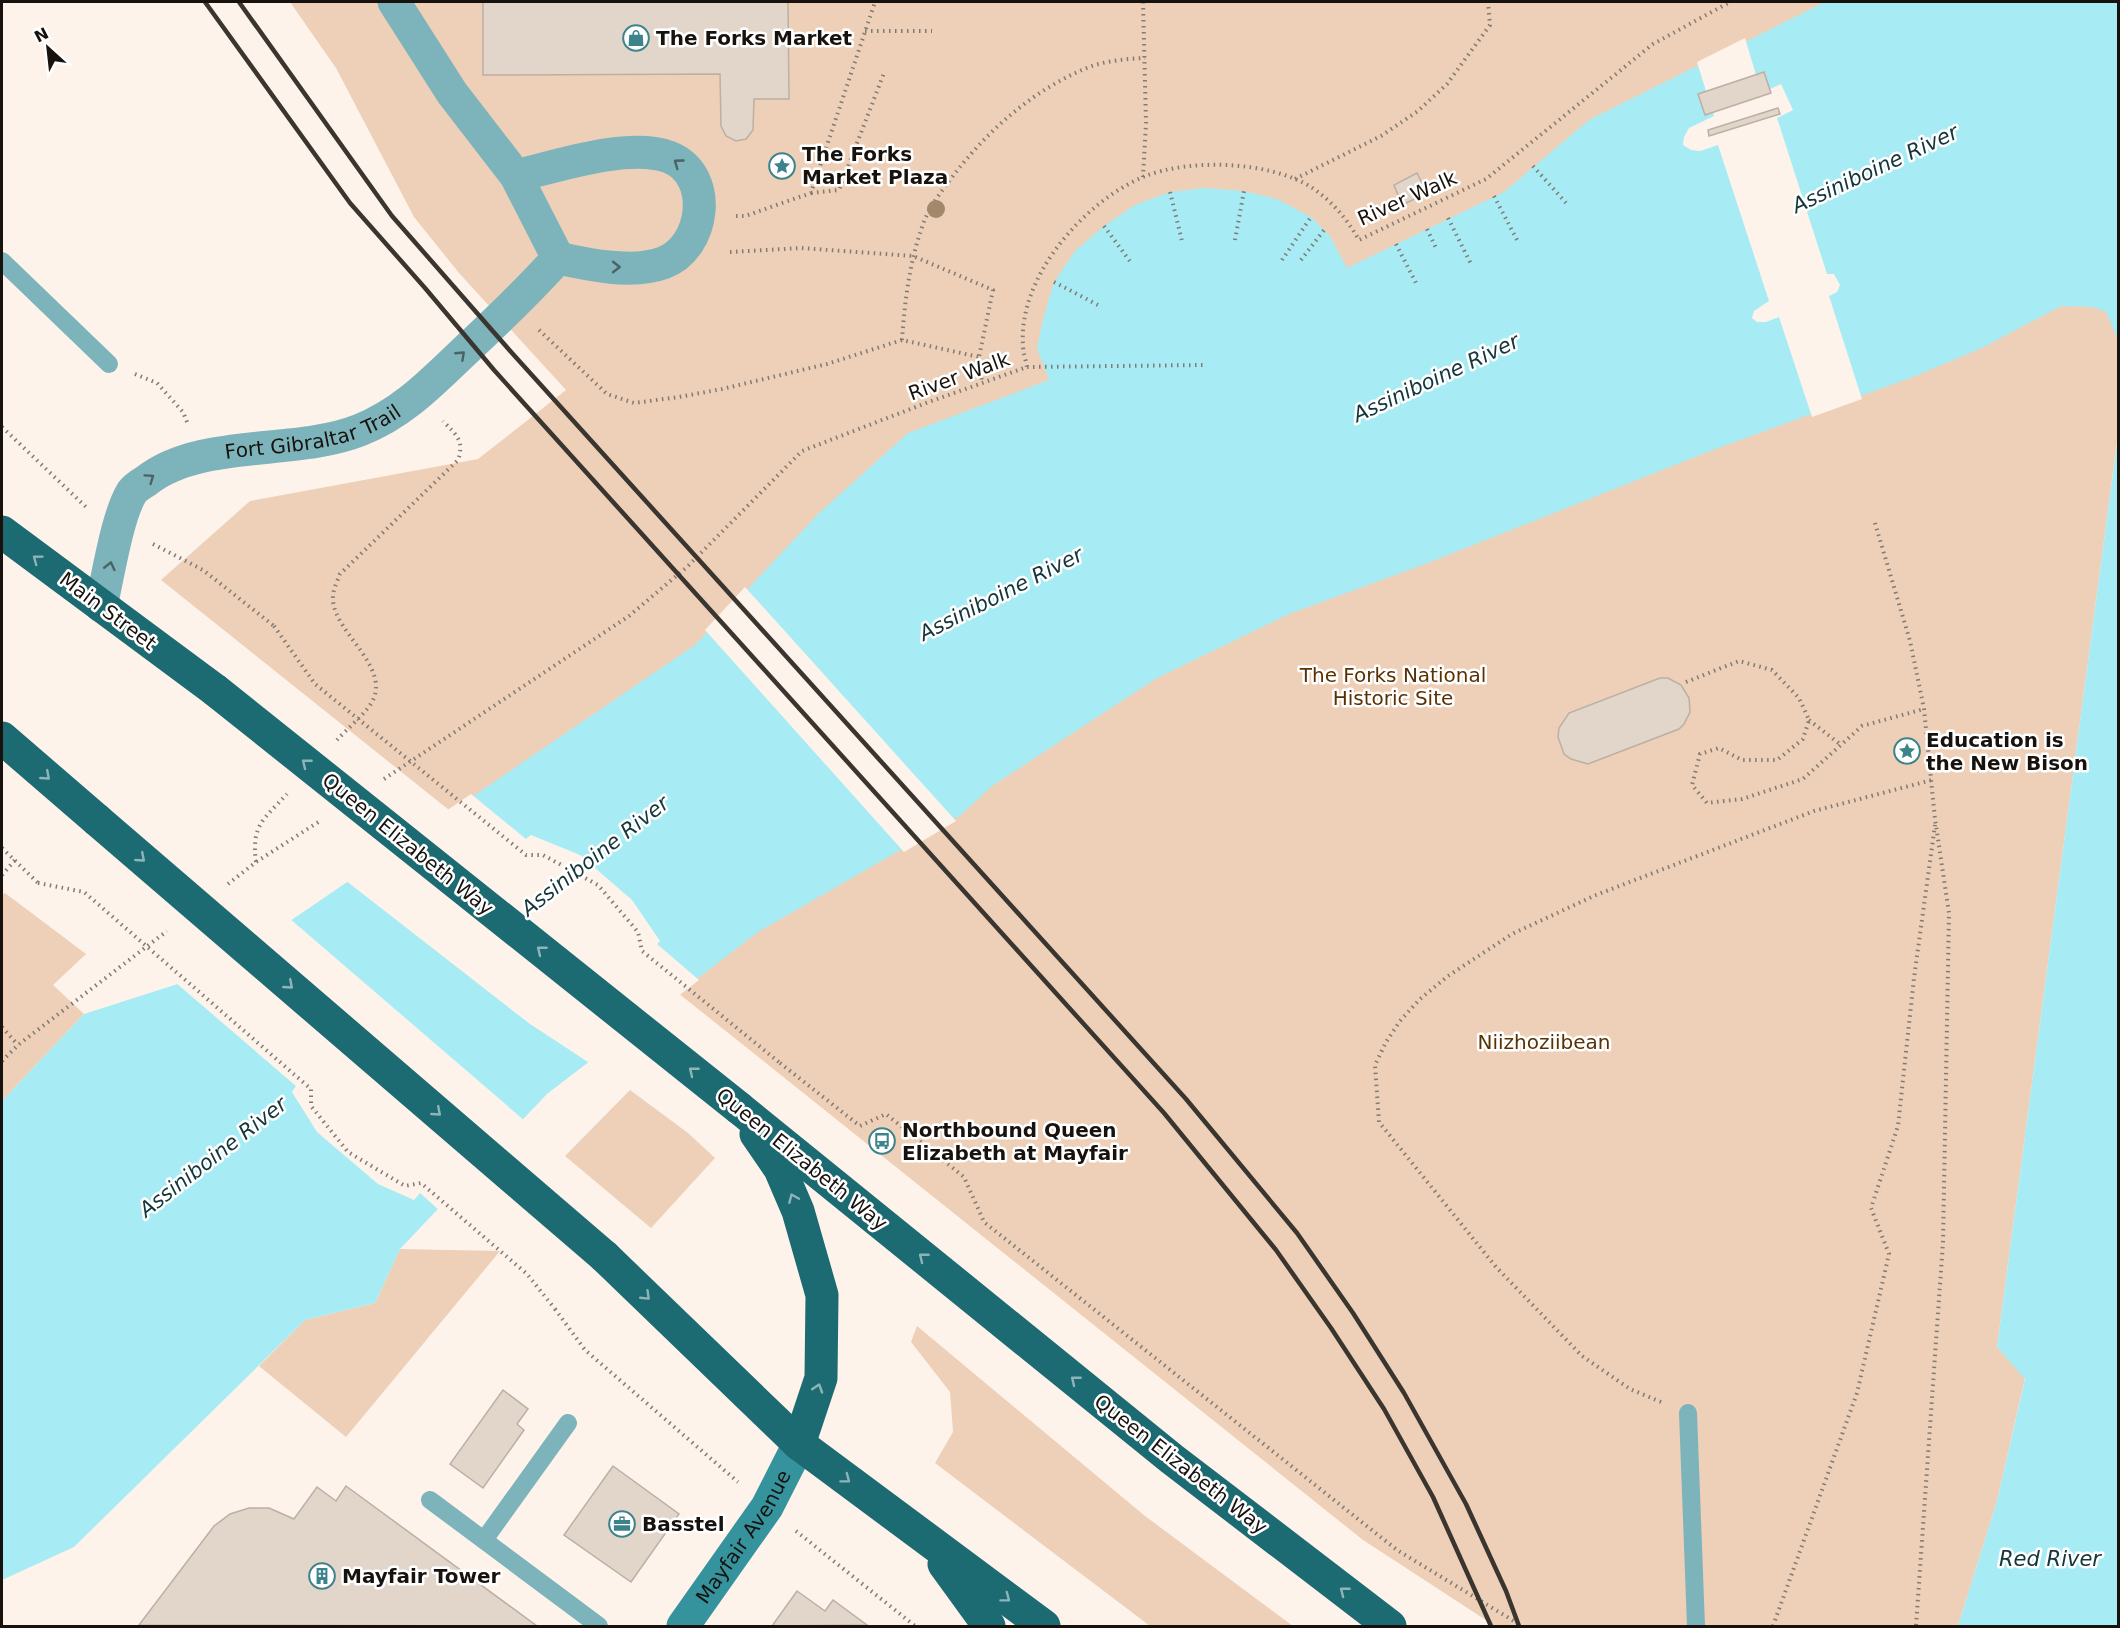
<svg xmlns="http://www.w3.org/2000/svg" width="2120" height="1628" viewBox="0 0 2120 1628" font-family="'DejaVu Sans',sans-serif">
	<style>
		.green { fill: #edd0b7 }
		.water { fill: #a7ecf4 }
		.pier { fill: #fef3ea }
		.building { fill: #e2d5ca; stroke: #bcafa4; stroke-width: 1.5 }
		.lines { fill: none; stroke-linecap: round; stroke-linejoin: round }
		.path { stroke: #827a74; stroke-width: 4; stroke-dasharray: 1.5 4.5; stroke-linecap: butt }
		.service { stroke: #7db4bb; stroke-width: 18 }
		.minor { stroke: #7db4bb; stroke-width: 33 }
		.secondary { stroke: #35939e; stroke-width: 33 }
		.trunk { stroke: #1c6a72; stroke-width: 33 }
		.rail { stroke: #3b3530; stroke-width: 4.5 }
		.path-bridge { stroke: #827a74; stroke-width: 4; stroke-dasharray: 1.5 4.5; stroke-linecap: butt }
		.trunk-bridge { stroke: #1c6a72; stroke-width: 33 }
		.tree { fill: #a3886b }
		.oneway { stroke: #4a6364 }
		.oneway2 { stroke: #8eb4b8 }
		.labels { text-anchor: middle; stroke-width: 5; stroke-linejoin: round; paint-order: stroke }
		.poi-label { font-size: 20px; font-weight: bold; fill: #17120e; stroke: #fff; text-anchor: start }
		.street-label { font-size: 20px; fill: #17120e; stroke: #fff }
		.park-label { font-size: 20px; fill: #593103; stroke: #fff }
		.water-label { font-size: 21px; font-style: italic; fill: #14363a; stroke: #fff }
	</style>
	<rect width="100%" height="100%" fill="#fef3ea"/>
	<g class="green">
		<path d="M290,2H2118V435L1997,1347L2025,1378L1997,1501L1958,1626H1495L1363,1540L161,580L250,501L478,459L566,390L459,273L414,217L336,68Z"/>
		<path d="M5,893L86,954L53,985L84,1014L2,1101V895Z"/>
		<path d="M630,1090L688,1133L715,1158L651,1228L565,1156Z"/>
		<path d="M400,1249L500,1251L346,1437L259,1366L305,1320L375,1303Z"/>
		<path d="M917,1326L1145,1516L1293,1626H1150L935,1463L953,1432L950,1392L911,1342Z"/>
	</g>
	<g class="water">
		<path d="M1825,2H2118V340L2106,312L2093,307L2061,306L1982,348L1913,377L1705,453L1428,563L1289,614L1157,678L992,786L961,815L758,932L547,1094L400,1249L375,1303L305,1320L74,1547L2,1580V1101L84,1014L215,972L695,645L818,514L908,433L1049,380L1037,348L1043,319L1054,282L1075,251L1104,226L1135,205L1170,192L1204,188L1244,191L1277,199L1311,217L1330,236L1347,268L1504,192L1589,120Z"/>
		<path d="M2118,435V1626H1958L1997,1501L2025,1379L1997,1347Z"/>
	</g>
	<g class="pier">
		<path d="M1745,38L1756,75L1764,72L1770,89L1781,84L1793,110L1777,118L1827,274H1834L1840,285L1837,292L1829,296L1862,399L1812,417L1779,317L1766,322H1757L1752,318L1754,311L1769,301L1718,145L1700,151L1691,150L1683,145L1684,137L1689,128L1714,116L1713,112L1705,115L1698,94L1706,91L1697,62Z"/>
		<path d="M745,587L956,821L904,852L705,630Z"/>
		<path d="M471,794L526,839L531,835L580,855L632,900L660,941L657,944L699,980L591,1064L530,1024L345,880Z"/>
		<path d="M289,918L525,1121L440,1211L420,1193L414,1200L378,1184L317,1132L292,1092L296,1086L175,982L214,969Z"/>
	</g>
	<g class="building">
		<path d="M483,2H788L789,99H754L753,130L746,139L736,141L726,136L721,126L720,74L483,75Z"/>
		<path d="M1764,72L1771,93L1705,115L1698,94Z"/>
		<path d="M1778,108L1780,114L1709,136L1708,130Z"/>
		<path d="M1417,173L1427,193L1402,205L1394,185Z"/>
		<path d="M1660,678H1668L1681,685L1689,698L1690,712L1684,724L1679,729L1588,764L1571,759L1564,754L1558,737L1559,728L1569,713Z"/>
		<path d="M503,1390L528,1409L517,1424L524,1430L483,1488L450,1464Z"/>
		<path d="M613,1466L679,1514L631,1582L564,1535Z"/>
		<path d="M346,1486L537,1626L139,1625L214,1526L230,1514L249,1508H269L294,1519L317,1487L336,1501Z"/>
		<path d="M797,1591L825,1611L833,1600L867,1625L772,1626Z"/>
	</g>
	<g class="lines">
		<g class="path">
			<path d="M1143,2L1146,123L1143,177"/>
			<path d="M865,31H932"/>
			<path d="M1533,166L1566,203"/>
			<path d="M1295,179L1381,136L1418,111L1447,84L1490,25L1488,2"/>
			<path d="M1170,192L1182,241"/>
			<path d="M811,193L839,190L884,73"/>
			<path d="M1494,196L1517,240"/>
			<path d="M736,216H745L811,193L875,2"/>
			<path d="M1448,218L1471,264"/>
			<path d="M1104,226L1132,264"/>
			<path d="M1427,229L1436,248"/>
			<path d="M1235,240L1244,191"/>
			<path d="M1396,244L1416,283"/>
			<path d="M730,252L801,248L913,256L993,290L979,357L982,383"/>
			<path d="M1282,260L1311,217"/>
			<path d="M1301,260L1324,230"/>
			<path d="M1054,282L1100,306"/>
			<path d="M539,330L607,394L634,403L679,397L722,389L827,364L902,340L979,357"/>
			<path d="M902,340C905,298 910,258 925,219C931,205 941,192 950,180C984,134 1029,93 1082,70C1101,61 1124,59 1145,58"/>
			<path d="M1027,367L1204,365"/>
			<path d="M135,374L157,383L183,412L187,422"/>
			<path d="M2,427L86,507"/>
			<path d="M1875,523L1910,641L1924,709L1935,819L1949,913L1943,1242L1916,1626"/>
			<path d="M153,544L203,570L274,626"/>
			<path d="M1686,682L1739,661L1772,670L1799,698L1809,720L1803,739L1777,760H1742L1719,748L1700,754L1692,785L1707,803L1742,799L1803,779L1862,726L1924,709"/>
			<path d="M1809,720L1841,745"/>
			<path d="M337,740C347,729 365,714 372,702C391,667 336,634 333,601C332,591 337,582 340,574L458,460C465,440 455,434 443,421"/>
			<path d="M384,779L629,616L688,566L802,451L926,403L1027,367C1026,360 1023,353 1023,345C1018,277 1084,202 1143,177C1189,158 1269,161 1311,187C1332,201 1347,219 1359,240L1486,179L1653,44L1730,2"/>
			<path d="M2,848L38,883"/>
			<path d="M256,862C251,825 264,819 287,794"/>
			<path d="M2,875L15,860"/>
			<path d="M228,884L256,862L320,821"/>
			<path d="M2,1027L18,1045"/>
			<path d="M2,1061L18,1045L167,931"/>
			<path d="M780,1063L860,1126L886,1114L964,1177L984,1222L1397,1550L1522,1626"/>
			<path d="M555,1309L585,1350L738,1482"/>
			<path d="M1661,1402L1630,1389L1582,1356L1496,1267L1379,1122L1375,1065L1386,1042L1400,1021L1420,999L1448,976L1512,934L1596,895L1814,811L1932,780"/>
			<path d="M796,1531L915,1626"/>
			<path d="M1773,1626L1857,1393L1889,1254L1871,1208L1898,1126L1914,978L1935,825"/>
		</g>
		<g class="service">
			<path d="M2,261L109,364"/>
			<path d="M1688,1413L1696,1626"/>
			<path d="M430,1500L599,1626"/>
			<path d="M484,1540L568,1423"/>
		</g>
		<g class="minor">
			<path d="M394,2L452,93L516,176L558,258C589,265 633,274 663,263C705,248 715,175 669,157C629,142 557,166 516,176"/>
			<path id="s1" d="M101,606C108,577 117,516 132,492C135,488 141,484 146,481C200,438 295,456 360,430C404,413 435,379 468,348C499,319 530,289 558,258"/>
		</g>
		<path class="secondary" id="s2" d="M683,1626L767,1507L799,1444"/>
		<g class="trunk">
			<path d="M2,532L215,690"/>
			<path d="M2,738L97,820"/>
			<path d="M739,1108L1172,1459L1390,1626"/>
			<path d="M756,1134L780,1169L798,1211L822,1295L821,1378L799,1444"/>
			<path d="M604,1256L799,1444L1044,1626"/>
			<path d="M944,1564L989,1626"/>
		</g>
		<g class="rail">
			<path d="M205,2L350,203L425,288L494,370L1164,1113L1276,1250L1331,1328L1384,1409L1433,1497L1491,1626"/>
			<path d="M239,2L392,216L512,353L1186,1099L1297,1233L1353,1313L1404,1393L1466,1504L1506,1591L1519,1626"/>
		</g>
		<g class="path-bridge">
			<path d="M274,626L315,684L526,855H543L598,885L638,932L642,951L780,1063"/>
			<path d="M38,883L84,892L311,1089V1106L348,1152L405,1186L421,1183L527,1274L555,1309"/>
		</g>
		<g class="trunk-bridge">
			<path d="M215,690L739,1108"/>
			<path d="M97,820L604,1256"/>
		</g>
	</g>
	<circle class="tree" cx="936" cy="209" r="9"/>
	<defs><path id="oneway-chevron" d="M-2-3.5L2.5 0L-2 3.5" fill="none" stroke-width="1.6" stroke-linecap="round" stroke-linejoin="round" transform="scale(1.5)"/></defs>
	<g class="oneway">
		<use href="#oneway-chevron" transform="translate(678 163) rotate(-144)"/>
		<use href="#oneway-chevron" transform="translate(616 267)"/>
		<use href="#oneway-chevron" transform="translate(461 355) rotate(-43)"/>
		<use href="#oneway-chevron" transform="translate(150 478) rotate(-35)"/>
		<use href="#oneway-chevron" transform="translate(110 566) rotate(-77)"/>
	</g>
	<g class="oneway2">
		<use href="#oneway-chevron" transform="translate(37 559) rotate(-143)"/>
		<use href="#oneway-chevron" transform="translate(306 763) rotate(-141)"/>
		<use href="#oneway-chevron" transform="translate(46 776) rotate(41)"/>
		<use href="#oneway-chevron" transform="translate(141 858) rotate(41)"/>
		<use href="#oneway-chevron" transform="translate(541 950) rotate(-141)"/>
		<use href="#oneway-chevron" transform="translate(289 985) rotate(41)"/>
		<use href="#oneway-chevron" transform="translate(693 1071) rotate(-141)"/>
		<use href="#oneway-chevron" transform="translate(437 1112) rotate(41)"/>
		<use href="#oneway-chevron" transform="translate(793 1198) rotate(-113)"/>
		<use href="#oneway-chevron" transform="translate(923 1257) rotate(-141)"/>
		<use href="#oneway-chevron" transform="translate(646 1296) rotate(44)"/>
		<use href="#oneway-chevron" transform="translate(1075 1380) rotate(-141)"/>
		<use href="#oneway-chevron" transform="translate(818 1388) rotate(-72)"/>
		<use href="#oneway-chevron" transform="translate(846 1479) rotate(37)"/>
		<use href="#oneway-chevron" transform="translate(1344 1591) rotate(-142)"/>
		<use href="#oneway-chevron" transform="translate(1006 1598) rotate(37)"/>
	</g>
	<defs>
		<g id="shop-ring" transform="scale(1.35)"><circle r="9.5" fill="#fff" stroke="#3c838c" stroke-width="1.5"/><path d="M-5-2.5h2.3a2.7 3.5 0 0 1 5.4 0H5L5.5 6h-11ZM-1.5-2.5h3a1.5 2.3 0 0 0-3 0Z" fill="#3c838c"/></g>
		<g id="sight-ring" transform="scale(1.35)"><circle r="9.5" fill="#fff" stroke="#3c838c" stroke-width="1.5"/><path d="M0-6L1.8-2.2L6-1.7L2.9 1.2L3.7 5.4L0 3.3L-3.7 5.4L-2.9 1.2L-6-1.7L-1.8-2.2Z" fill="#3c838c"/></g>
		<g id="bus-ring" transform="scale(1.35)"><circle r="9.5" fill="#fff" stroke="#3c838c" stroke-width="1.5"/><path d="M-5-6H5V4H4V6H2V4H-2V6H-4V4H-5ZM-3.5-4V0h7V-4ZM-3.5 1.2v1.5H-2V1.2ZM2 1.2v1.5H3.5V1.2Z" fill="#3c838c"/></g>
		<g id="office-ring" transform="scale(1.35)"><circle r="9.5" fill="#fff" stroke="#3c838c" stroke-width="1.5"/><path d="M-6-3h4V-5.5h4V-3h4V5H-6ZM-1-4.5V-3h2v-1.5ZM-6 0V1H6V0Z" fill="#3c838c"/></g>
		<g id="building-ring" transform="scale(1.35)"><circle r="9.5" fill="#fff" stroke="#3c838c" stroke-width="1.5"/><path d="M-4-6H4V6H1V3H-1V6H-4ZM-2.5-4.3h1.7v1.8h-1.7ZM.8-4.3h1.7v1.8H.8ZM-2.5-1h1.7V.8h-1.7ZM.8-1h1.7V.8H.8Z" fill="#3c838c"/></g>
	</defs>
	<g fill-rule="evenodd">
		<use href="#shop-ring" x="636" y="38"/>
		<use href="#sight-ring" x="782" y="166"/>
		<use href="#sight-ring" x="1907" y="751"/>
		<use href="#bus-ring" x="882" y="1141"/>
		<use href="#office-ring" x="622" y="1524"/>
		<use href="#building-ring" x="322" y="1576"/>
	</g>
	<g class="labels">
		<g class="poi-label">
			<text x="656" y="45">The Forks Market</text>
			<text x="802" y="161">The Forks<tspan x="802" dy="23">Market Plaza</tspan></text>
			<text x="1926" y="747">Education is<tspan x="1926" dy="23">the New Bison</tspan></text>
			<text x="902" y="1137">Northbound Queen<tspan x="902" dy="23">Elizabeth at Mayfair</tspan></text>
			<text x="642" y="1531">Basstel</text>
			<text x="342" y="1583">Mayfair Tower</text>
		</g>
		<g class="street-label">
			<text transform="translate(1407 198) rotate(-24)" y="7">River Walk</text>
			<text transform="translate(959 376) rotate(-20)" y="7">River Walk</text>
			<text dy="7" stroke="none"><textPath href="#s1" startOffset="312">Fort Gibraltar Trail</textPath></text>
			<text transform="translate(108 611) rotate(37)" y="7">Main Street</text>
			<text transform="translate(408 844) rotate(39)" y="7">Queen Elizabeth Way</text>
			<text transform="translate(802 1159) rotate(39)" y="7">Queen Elizabeth Way</text>
			<text transform="translate(1181 1464) rotate(38)" y="7">Queen Elizabeth Way</text>
			<text dy="7" stroke="none"><textPath href="#s2" startOffset="108">Mayfair Avenue</textPath></text>
		</g>
		<g class="park-label">
			<text x="1393" y="682">The Forks National<tspan x="1393" dy="23">Historic Site</tspan></text>
			<text x="1544" y="1049">Niizhoziibean</text>
		</g>
		<g class="water-label">
			<text transform="translate(1875 169) rotate(-25)" y="7">Assiniboine River</text>
			<text transform="translate(1436 378) rotate(-25)" y="7">Assiniboine River</text>
			<text transform="translate(1001 594) rotate(-27)" y="7">Assiniboine River</text>
			<text transform="translate(595 856) rotate(-38)" y="7">Assiniboine River</text>
			<text transform="translate(213 1157) rotate(-38)" y="7">Assiniboine River</text>
			<text x="2050" y="1566">Red River</text>
		</g>
	</g>
	<rect width="2120" height="1628" fill="none" stroke="#17120e" stroke-width="6"/>
	<g transform="translate(48 48) rotate(333)" stroke="#ffffff" stroke-width="4.5" paint-order="stroke">
	<path d="M0-4.5L10 22L0 15L-10 22Z" fill="#17120e"/>
	<text y="-9" font-size="16" font-weight="bold" text-anchor="middle" fill="#17120e">N</text>
	</g>
</svg>
